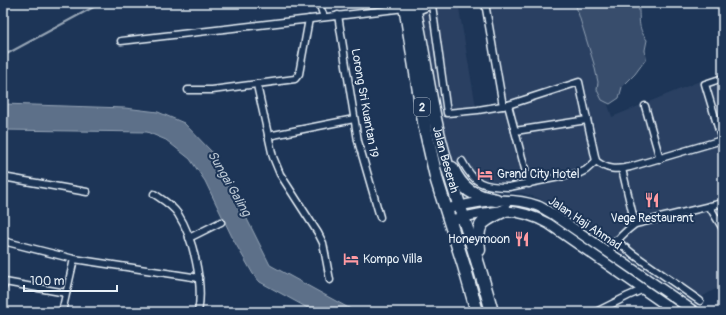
<svg xmlns="http://www.w3.org/2000/svg" width="726" height="315" viewBox="0 0 726 315" font-family="Pangolin,sans-serif">
	<style>
		.built { fill: #2a4162 }
		.green { fill: #374d6c; stroke: #909fb2 }
		.water { fill: #5d7089; stroke: #95a4b5 }
		.lines { fill: none; stroke-linecap: round; stroke-linejoin: round }
		.stream { stroke: #95a4b5; stroke-width: 2 }
		.street-casing { stroke: #e8f1f8; stroke-width: 9 }
		.secondary-casing { stroke: #e8f1f8; stroke-width: 12 }
		.highway-casing { stroke: #e8f1f8; stroke-width: 15 }
		.street { stroke: #1d3557; stroke-width: 6 }
		.secondary { stroke: #1d3557; stroke-width: 9 }
		.highway { stroke: #1d3557; stroke-width: 12 }
		.labels { text-anchor: middle; stroke-width: 4; stroke-linejoin: round; paint-order: stroke }
		.shield { fill: #1d3557; stroke: #abb9c8; stroke-width: 1 }
		.shield-label { font-size: 11px; font-weight: bold; fill: #e8f1f8 }
		.street-label { font-size: 12px; fill: #e8f1f8; stroke: #1d3557 }
		.poi-label { font-size: 12px; fill: #e8f1f8; stroke: #1d3557; text-anchor: start }
		.water-label { font-size: 13px; font-style: italic; fill: #b7c4d1; stroke: #1d3557 }
	</style>
	<rect width="100%" height="100%" fill="#1d3557"/>
	<filter id="ink" filterUnits="userSpaceOnUse"><feTurbulence type="fractalNoise" baseFrequency=".025" numOctaves="2"/><feDisplacementMap in="SourceGraphic" scale="8" xChannelSelector="R" yChannelSelector="G"/><feConvolveMatrix kernelMatrix="1 2 1 2 8 2 1 2 1" color-interpolation-filters="sRGB"/></filter>
	<g filter="url(#ink)">
		<path class="built" d="M433,3H458L477,113L504,108L486,3H574L612,117L700,81L723,74V201L705,205L723,234V285L692,302L555,207L538,198L522,193L502,191H479L471,186L458,172L433,115L416,10Z"/>
		<path class="green" d="M575,3H638C641,19 636,26 647,40L645,50L646,59L635,74L622,87L619,98L610,104L602,100L597,90L598,82L594,64Z"/>
		<path class="water" d="M3,104L125,108L158,112L184,123L211,151L224,173L270,265L356,312H315L260,282L253,274L234,241L205,181L190,159L166,140L147,132L3,130Z"/>
		<g class="lines">
			<g class="stream">
				<path d="M707,3L723,9"/>
				<path d="M3,56L101,3"/>
			</g>
			<g class="street-casing">
				<g id="street">
					<path d="M319,3L324,17"/>
					<path d="M485,3L503,106"/>
					<path d="M415,12L432,5L447,113L478,110L508,105L579,82L596,161C607,170 617,170 630,167L722,140"/>
					<path d="M338,15L358,141L380,217"/>
					<path d="M121,41L405,8"/>
					<path d="M723,78L705,84L723,144"/>
					<path d="M257,85L273,157L280,174L318,233L323,243L330,280"/>
					<path d="M188,90H212L295,79L299,74L309,19"/>
					<path d="M508,105L529,184"/>
					<path d="M645,106L660,159"/>
					<path d="M515,131L587,120"/>
					<path d="M268,136L354,119"/>
					<path d="M462,161C474,184 483,187 509,187L580,173L586,170L596,161"/>
					<path d="M622,169L635,224"/>
					<path d="M3,177L87,192"/>
					<path d="M154,194C163,200 172,205 178,214C193,237 204,284 198,312"/>
					<path d="M709,206L723,229"/>
					<path d="M189,238L221,222"/>
					<path d="M616,240L633,254L700,301"/>
					<path d="M3,241L74,259L199,278"/>
					<path d="M608,252C616,241 624,232 635,224L723,203"/>
					<path d="M3,288L5,282L66,293"/>
					<path d="M62,312L74,259"/>
					<path d="M596,312L628,296L644,289"/>
				</g>
			</g>
			<g class="secondary-casing">
				<g id="secondary">
					<path d="M446,209C476,202 508,195 538,206C543,208 549,212 554,215L695,312"/>
					<path d="M450,220C490,212 510,203 549,224L676,312"/>
				</g>
			</g>
			<g class="highway-casing">
				<g id="highway">
					<path d="M403,3L406,12L425,128L437,181L464,266L477,312"/>
					<path id="s1" d="M413,3C424,48 428,95 440,140C455,198 477,254 492,312"/>
					<path d="M452,168C462,189 473,196 496,200"/>
					<path d="M479,250C476,221 482,222 505,210"/>
				</g>
			</g>
			<use href="#street" class="street"/>
			<use href="#secondary" class="secondary"/>
			<use href="#highway" class="highway"/>
		</g>
	</g>
	<defs>
		<g id="hotel-bare" transform="scale(1.2)"><path d="M-6-4.5h1.5V1H6V5H4.5V3h-9V5H-6ZM-4 0a1.8 1.8 0 1 1 3.6 0ZM.5 0V-2.5h3Q6-2.5 6 0Z" fill="#ff9aa2" stroke="#1d3557" stroke-width="2.5" paint-order="stroke"/></g>
		<g id="restaurant-bare" transform="scale(1.2)"><path d="M-5-6h1v4h1v-4h1v4h1v-4h1v5L-1.5 .5V6h-2V.5L-5-1ZM5-6V6H3V1.5H1.5Q1.5-4 5-6Z" fill="#ff9aa2" stroke="#1d3557" stroke-width="2.5" paint-order="stroke"/></g>
	</defs>
	<g fill-rule="evenodd">
		<use href="#hotel-bare" x="485" y="174"/>
		<use href="#restaurant-bare" x="652" y="200"/>
		<use href="#restaurant-bare" x="522" y="239"/>
		<use href="#hotel-bare" x="351" y="259"/>
	</g>
	<g class="labels">
		<rect class="shield" x="414" y="98" width="16" height="18" rx="3"/>
		<g class="shield-label">
			<text x="422" y="111">2</text>
		</g>
		<g class="street-label">
			<text transform="translate(365 103) rotate(80)" y="4">Lorong Sri Kuantan 19</text>
			<text dy="4" stroke="none"><textPath href="#s1" startOffset="160">Jalan Beserah</textPath></text>
			<text transform="translate(585 223) rotate(34)" y="4">Jalan Haji Ahmad</text>
		</g>
		<g class="poi-label">
			<text x="497" y="178">Grand City Hotel</text>
			<text x="652" y="222" text-anchor="middle">Vege Restaurant</text>
			<text x="510" y="243" text-anchor="end">Honeymoon</text>
			<text x="363" y="263">Kompo Villa</text>
		</g>
		<g class="water-label">
			<text transform="translate(230 183) rotate(60)" y="5">Sungai Galing</text>
		</g>
	</g>
	<rect width="726" height="315" fill="none" stroke="#1d3557" stroke-width="16"/>
	<rect x="8" y="8" width="710" height="299" fill="none" stroke="#e8f1f8" stroke-width="1.5" filter="url(#ink)"/>
	<path d="M24 285v6h93v-6" fill="none" stroke="#e8f1f8" stroke-width="2"/>
	<text x="30" y="285" font-size="12" fill="#e8f1f8" stroke="#1d3557" stroke-width="3" paint-order="stroke">100 m</text>
</svg>
